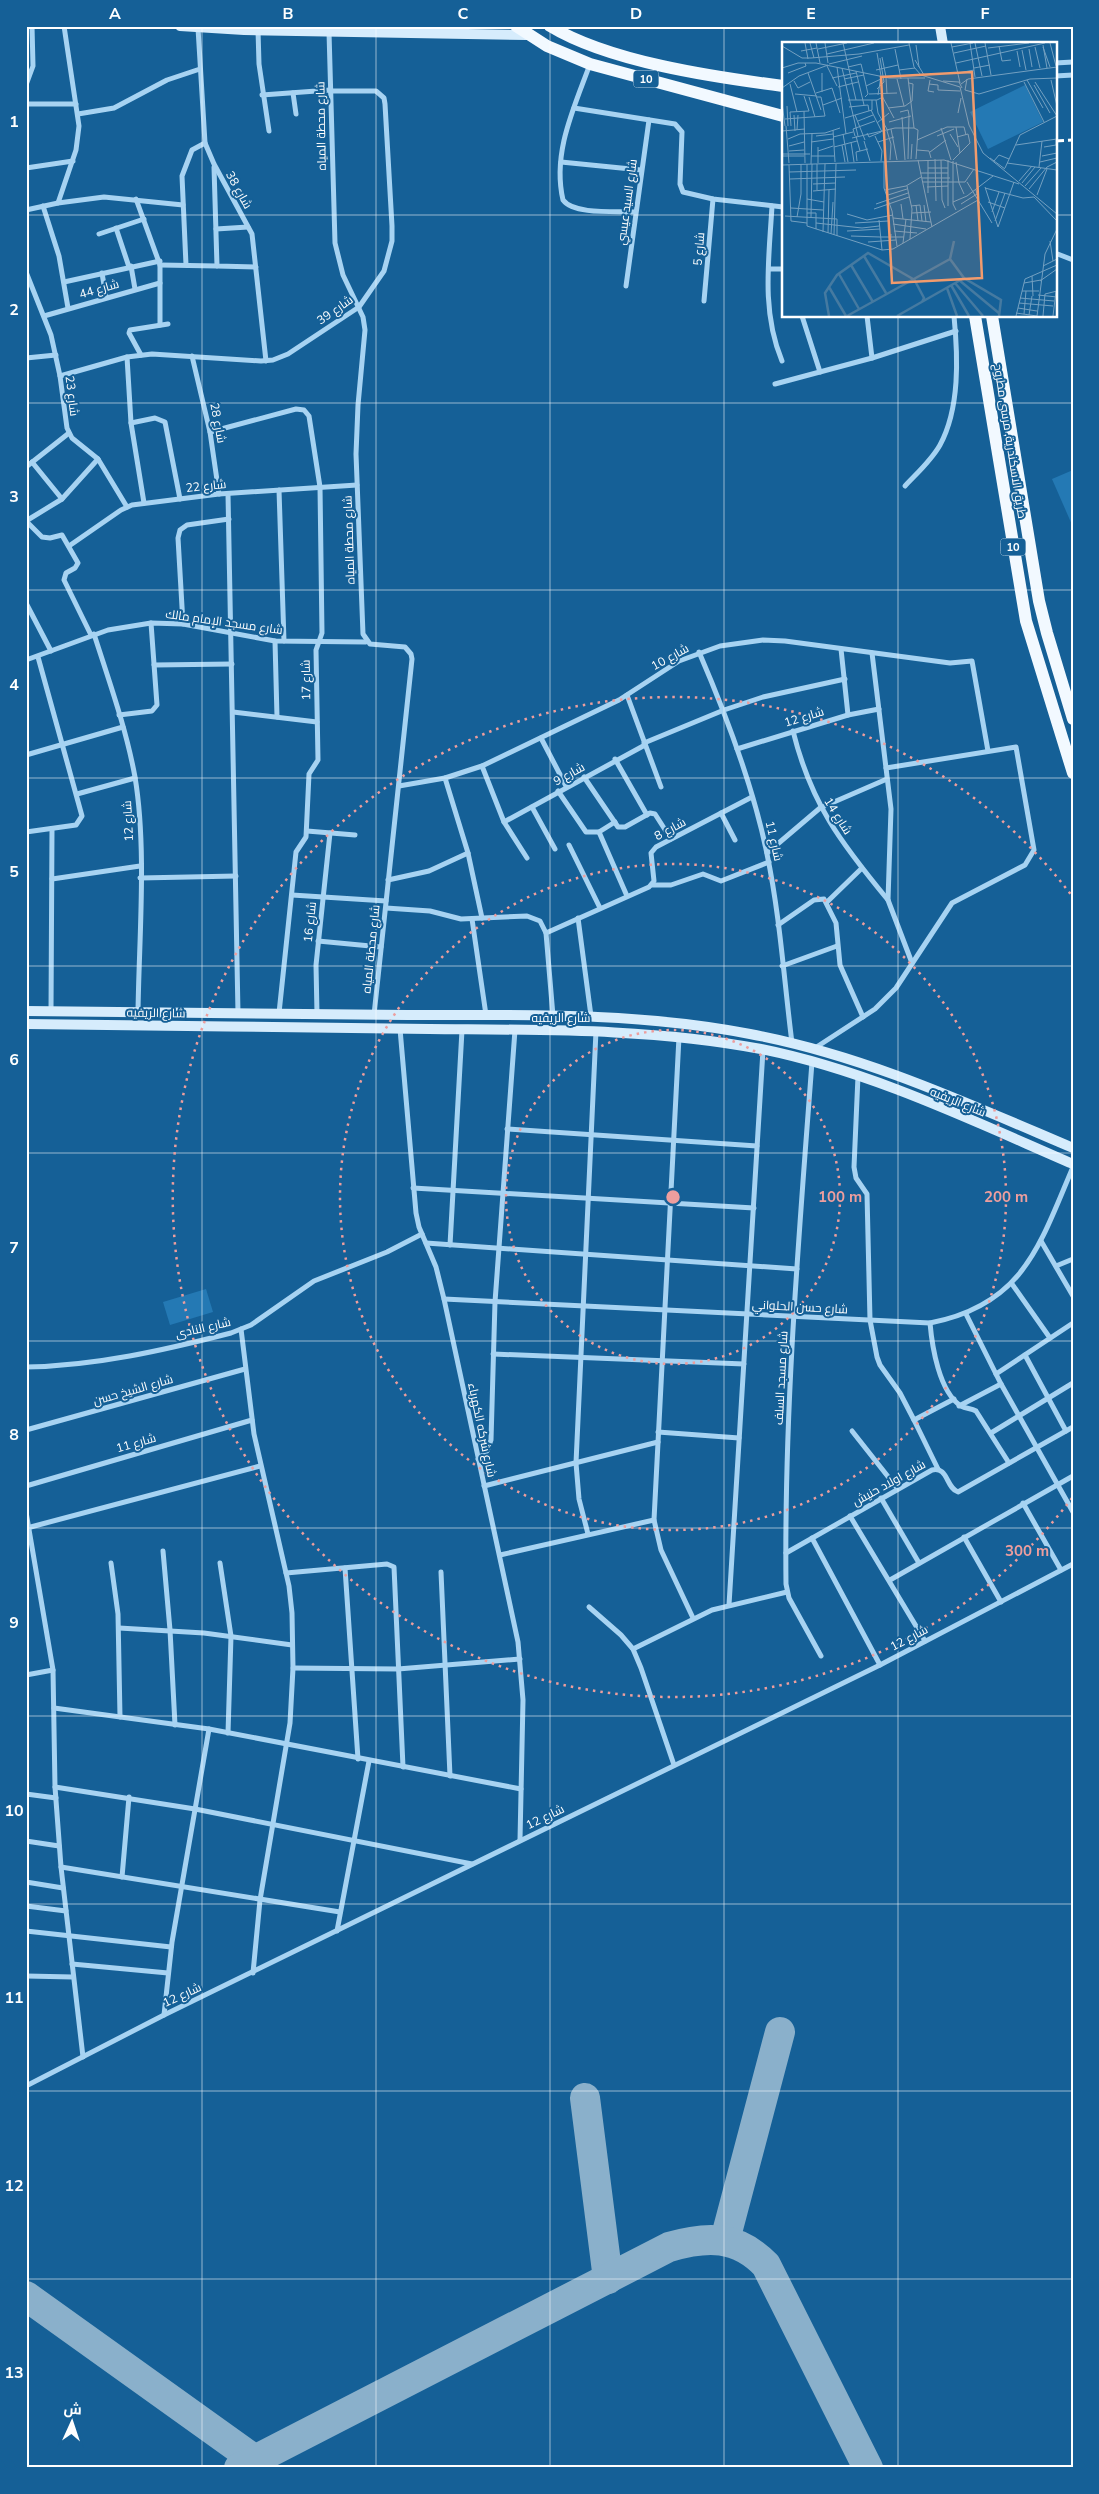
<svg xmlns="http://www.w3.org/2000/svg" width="1099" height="2494" viewBox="0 0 1099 2494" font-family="'Nunito Sans',Cairo,sans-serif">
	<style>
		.green { fill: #2479b4 }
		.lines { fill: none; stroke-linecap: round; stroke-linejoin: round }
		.taxiway { stroke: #8ab0cb; stroke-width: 30 }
		.street { stroke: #a7d3f2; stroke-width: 5 }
		.secondary { stroke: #d6ecfc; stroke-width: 10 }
		.primary { stroke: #f2f9ff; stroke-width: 12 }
		.rail { stroke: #fff; stroke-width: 3; stroke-dasharray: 9 4; stroke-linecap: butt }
		.grid { fill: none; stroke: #fff; stroke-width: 1; stroke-opacity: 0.55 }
		.ring { fill: none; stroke: #ed9e9e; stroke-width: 2.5; stroke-dasharray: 2.5 5 }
		.labels { text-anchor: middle; stroke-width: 4; stroke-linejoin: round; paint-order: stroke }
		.shield { fill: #156097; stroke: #b9cfe0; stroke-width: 1 }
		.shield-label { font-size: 11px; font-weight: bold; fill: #fff }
		.street-label { font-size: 12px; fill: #fff; stroke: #156097 }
		.inset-river { fill: none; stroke: #457aa1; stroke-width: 2.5 }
		.inset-road { fill: none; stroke: #73a0c1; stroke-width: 1 }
		.view { fill: #f19b6d; fill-opacity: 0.15; stroke: #f19b6d; stroke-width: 2.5 }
		.inset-edge { fill: none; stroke: #fff; stroke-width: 2.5 }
		.centre { fill: #ed9e9e; stroke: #156097; stroke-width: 2.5 }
		.ring-label { font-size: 15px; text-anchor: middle; font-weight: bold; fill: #ed9e9e; stroke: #156097; stroke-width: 4; stroke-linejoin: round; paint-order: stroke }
		.neatline { fill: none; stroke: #fff; stroke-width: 2 }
		.grid-label { font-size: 16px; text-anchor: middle; font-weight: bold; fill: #fff }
	</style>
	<rect width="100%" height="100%" fill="#156097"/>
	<g class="green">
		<path d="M1073,470V527L1052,479Z"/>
		<path d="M206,1289L213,1312L170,1325L163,1302Z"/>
	</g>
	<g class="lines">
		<g class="taxiway">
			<path d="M585,2098L608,2279"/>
			<path d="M725,2240L780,2032"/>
			<path d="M26,2296L255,2460"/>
			<path d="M239,2468L669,2247C707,2236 737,2235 766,2265L868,2468"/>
		</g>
		<g class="street">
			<path d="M198,28L205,143L214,164L252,234L266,361"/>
			<path d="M258,30L259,64L269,131"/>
			<path d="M329,32L335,243L343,275L363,317L365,330L358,405L356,454L363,634L370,644L405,647L411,654L412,659L374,1015"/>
			<path d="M1055,63L1073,62"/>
			<path d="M590,64C574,108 552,153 563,200C574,215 617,211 635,212"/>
			<path d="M1055,76L1073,75"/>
			<path d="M26,85L33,66L32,26"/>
			<path d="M293,93L296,114"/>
			<path d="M262,95L330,90"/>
			<path d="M26,104H76"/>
			<path d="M574,108L675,124L682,132L680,184L683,192L713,199L783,207"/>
			<path d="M78,114L114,108L167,80L200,69"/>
			<path d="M561,162L641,170"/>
			<path d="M214,167L217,266L256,267"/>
			<path d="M26,168L73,161"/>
			<path d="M136,199L160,265V325"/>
			<path d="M58,203L76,150L79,126L64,26"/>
			<path d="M43,206L59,256L68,308"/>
			<path d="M772,206C769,259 761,311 782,361"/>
			<path d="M26,210L58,203L104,197L183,205"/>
			<path d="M116,228L129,267"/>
			<path d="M216,229L248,227"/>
			<path d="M99,234L144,219"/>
			<path d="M1055,253L1073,260"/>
			<path d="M160,265L217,266"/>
			<path d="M186,265L182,176L192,150L205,143"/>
			<path d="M131,266L135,289"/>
			<path d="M769,269H783"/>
			<path d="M26,272L51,335L60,376L67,428L72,438L98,459L127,507"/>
			<path d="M102,273L106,297"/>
			<path d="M64,282L160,261"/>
			<path d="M626,286L649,120"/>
			<path d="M704,301L713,199"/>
			<path d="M44,316L160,283"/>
			<path d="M802,316L820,372"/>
			<path d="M867,316L872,358"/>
			<path d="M141,355L129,333L130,330L168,324"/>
			<path d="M192,356L210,432L219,494"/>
			<path d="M127,357L131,423L144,503"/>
			<path d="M26,358L56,355"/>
			<path d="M60,376L127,357L152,354L261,361L273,360L288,354L359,307L384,271L392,241V226L385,104L384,98L376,91H330"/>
			<path d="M775,384L872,358L956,331"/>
			<path d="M131,423L155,418L165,422L180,499"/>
			<path d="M210,432L296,409L304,410L309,416L320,487L322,633L316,650L318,760L309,774L306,837L296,852L279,1013"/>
			<path d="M32,462L62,499"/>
			<path d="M26,467L69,433"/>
			<path d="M905,486C917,473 931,461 940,445C960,408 958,357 954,316"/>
			<path d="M279,490L284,641"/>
			<path d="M228,494L238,1013"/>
			<path d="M69,546L121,510L132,505L219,494L357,485"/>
			<path d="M26,603L51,651"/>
			<path d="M183,624L178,538L180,530L187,525L229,519"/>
			<path d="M94,634C109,681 126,728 135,777C147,849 139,938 138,1012"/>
			<path d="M91,635L64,580L66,573L75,568L78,563L62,535L50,538L42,537L26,521L62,499L98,459"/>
			<path d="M275,641L277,717"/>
			<path d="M841,649L848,715"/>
			<path d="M699,652C727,717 753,785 767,854C780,916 784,980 792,1043"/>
			<path d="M872,653L891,809L888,900L912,963"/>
			<path d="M26,660L108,630L151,623L183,624L275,641L366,642"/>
			<path d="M154,665L232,664"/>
			<path d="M627,695L661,787"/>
			<path d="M233,712L317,722"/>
			<path d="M119,715L152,711L157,705L151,623"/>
			<path d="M793,731C811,804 841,843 888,900"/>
			<path d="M541,738L566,786"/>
			<path d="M644,743L724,710L763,697L845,679"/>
			<path d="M737,749L848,715L879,709"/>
			<path d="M26,755L123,727"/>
			<path d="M615,759L647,815"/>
			<path d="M482,766L504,822L527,858"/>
			<path d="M584,777L618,827H625L650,813L655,814L671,839"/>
			<path d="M445,778L468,853L482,918"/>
			<path d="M399,786L445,778L482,766L619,700L679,661L720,646L763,640L785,641L950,663L972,661L988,751"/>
			<path d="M558,791L586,832H599L615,822"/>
			<path d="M77,794L135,778"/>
			<path d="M532,807L555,849"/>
			<path d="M721,813L735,840"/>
			<path d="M504,822L645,745"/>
			<path d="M307,831L355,835"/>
			<path d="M26,832L76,825L82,816L38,657"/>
			<path d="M599,832L627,896"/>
			<path d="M569,845L600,908"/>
			<path d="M767,853L820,808L887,779"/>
			<path d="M140,878L236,876"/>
			<path d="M52,879L140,866"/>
			<path d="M388,880L429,871L468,853"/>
			<path d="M652,885H671L703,874L721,881L769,862"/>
			<path d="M292,895L386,901"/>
			<path d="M827,902L862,868"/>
			<path d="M386,908L430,911L461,919L527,916L540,921L546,933L553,1016"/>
			<path d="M578,918L591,1016"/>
			<path d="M472,919L486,1015"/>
			<path d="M778,925L814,900L824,899L836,923L840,965L863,1017"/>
			<path d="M546,933L649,887L654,881L651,853L656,847L752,797"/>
			<path d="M318,941L381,947"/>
			<path d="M782,966L837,946"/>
			<path d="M51,1011L52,829"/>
			<path d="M317,1014L316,965L330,833"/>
			<path d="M400,1029L416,1213L419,1227L436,1267L444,1299L518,1642L523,1700L520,1840"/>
			<path d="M679,1037L654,1520L661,1550L693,1618"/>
			<path d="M815,1048L875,1009L896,988L952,903L1025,865L1034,850L1016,747L886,768"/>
			<path d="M812,1062C799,1235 784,1410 786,1584L789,1598L821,1656"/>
			<path d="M858,1076L854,1167L856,1178L867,1194L870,1320L877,1357L880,1365L900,1393L914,1420L938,1469"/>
			<path d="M507,1129L757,1146"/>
			<path d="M413,1188L754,1208"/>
			<path d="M1041,1241L1073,1296"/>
			<path d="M426,1243L797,1269"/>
			<path d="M450,1245L462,1030"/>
			<path d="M1056,1266L1073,1259"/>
			<path d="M1012,1284L1050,1338"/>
			<path d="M444,1299L930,1323C1024,1305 1040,1244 1073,1167"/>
			<path d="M966,1314L1001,1384L1073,1512"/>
			<path d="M930,1323C932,1346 939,1392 961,1406C966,1409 971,1408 976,1411L1009,1463"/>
			<path d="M241,1329L254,1434L289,1586L292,1613L293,1668L290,1723L260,1900L253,1973"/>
			<path d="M493,1354L744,1364"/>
			<path d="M1025,1355L1066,1431"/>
			<path d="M26,1367C95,1366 165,1350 231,1333L251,1325L314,1281L387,1252L422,1234"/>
			<path d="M996,1374L1073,1323"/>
			<path d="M959,1406L1001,1384"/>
			<path d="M914,1420L954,1399"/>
			<path d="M26,1430L245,1369"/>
			<path d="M852,1431L897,1488"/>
			<path d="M658,1432L739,1438"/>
			<path d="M991,1433L1073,1383"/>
			<path d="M478,1459L487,1451L491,1440L495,1302L515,1030"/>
			<path d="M26,1486L252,1420"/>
			<path d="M484,1486L658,1442"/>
			<path d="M881,1498L919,1563"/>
			<path d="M1023,1503L1061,1570"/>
			<path d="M26,1512L53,1670L55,1787L61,1867L83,2057"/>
			<path d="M850,1516L925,1641"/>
			<path d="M27,1528L260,1466"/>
			<path d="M588,1534L579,1499L576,1463L596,1031"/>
			<path d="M964,1537L1001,1602"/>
			<path d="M812,1538L880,1665"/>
			<path d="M163,1551L170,1630L175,1725"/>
			<path d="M786,1553L932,1470C948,1466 946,1488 958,1492L1073,1427"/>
			<path d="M500,1555L654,1520"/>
			<path d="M111,1563L118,1614L120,1717"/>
			<path d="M220,1563L231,1636L228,1733"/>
			<path d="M345,1568L358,1759"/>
			<path d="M441,1572L450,1776"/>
			<path d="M286,1573L387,1564L394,1567L403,1767"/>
			<path d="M890,1580L1073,1476"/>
			<path d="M729,1605L763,1050"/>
			<path d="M589,1607L621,1635L633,1649L641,1668L674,1765"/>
			<path d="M119,1628L204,1633L292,1645"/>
			<path d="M633,1649L712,1610L787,1592"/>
			<path d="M293,1668L398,1669L520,1659"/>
			<path d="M26,1675L53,1670"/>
			<path d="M54,1708L209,1729L521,1789"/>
			<path d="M55,1787L195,1809L472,1864"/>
			<path d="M26,1794L56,1798"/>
			<path d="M26,1841L59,1846"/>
			<path d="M61,1867L340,1912"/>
			<path d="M122,1877L129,1797"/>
			<path d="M26,1882L63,1888"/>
			<path d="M26,1906L66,1911"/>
			<path d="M26,1931L171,1947"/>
			<path d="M337,1931L369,1761"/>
			<path d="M72,1964L168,1973"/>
			<path d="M26,1976L73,1977"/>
			<path d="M164,2015L172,1942L209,1729"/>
			<path d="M26,2086L164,2015L880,1665L1073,1564"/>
		</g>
		<g class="secondary">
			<path d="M180,26L244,30L527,35"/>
			<path d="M940,26L943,44"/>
			<path d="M26,1011C153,1013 280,1014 407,1015C522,1015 637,1012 750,1034C863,1055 967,1103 1073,1148"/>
			<path d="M26,1024C160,1026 295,1027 429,1029C540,1030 651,1028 761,1049C870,1071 971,1120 1073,1164"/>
		</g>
		<g class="primary">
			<path d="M516,26L547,46L590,64L783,116"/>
			<path d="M550,26C609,62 714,77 783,86"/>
			<path d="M975,316L1026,621L1073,773"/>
			<path d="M992,316L1039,601L1047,633L1073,719"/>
		</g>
		<path class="rail" d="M1055,141L1073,140"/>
	</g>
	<path class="grid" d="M202,26V2468M376,26V2468M550,26V2468M724,26V2468M898,26V44M26,215H783M1055,215H1073M898,316V2468M26,403H1073M26,590H1073M26,778H1073M26,966H1073M26,1153H1073M26,1341H1073M26,1528H1073M26,1716H1073M26,1904H1073M26,2091H1073M26,2279H1073"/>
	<g class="ring">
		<circle cx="673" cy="1197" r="167"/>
		<circle cx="673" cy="1197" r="333"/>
		<path d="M1072 1498A500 500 0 1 1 1072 896"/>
	</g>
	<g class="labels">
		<g class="shield">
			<rect x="633.5" y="70.5" width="25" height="17" rx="4"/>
			<rect x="1000.5" y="538.5" width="25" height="17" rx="4"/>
		</g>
		<g class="shield-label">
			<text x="646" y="83">10</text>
			<text x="1013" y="551">10</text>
		</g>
		<g class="street-label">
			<text transform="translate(321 126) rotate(-91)" y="4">شارع محطة المياه</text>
			<text transform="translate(239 190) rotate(61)" y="4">شارع 38</text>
			<text transform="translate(627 202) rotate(-82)" y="4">شارع السيد عيسي</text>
			<text transform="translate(699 249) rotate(-85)" y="4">شارع 5</text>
			<text transform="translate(99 289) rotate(-16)" y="4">شارع 44</text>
			<text transform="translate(335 310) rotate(-35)" y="4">شارع 39</text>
			<text transform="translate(72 396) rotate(83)" y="4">شارع 23</text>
			<text transform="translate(218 423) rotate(79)" y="4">شارع 28</text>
			<text transform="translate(1010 441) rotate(81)" y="4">طريق الاسكندرية, مرسى مطروح</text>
			<text transform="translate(206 486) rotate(-6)" y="4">شارع 22</text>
			<text transform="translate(349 540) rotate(-92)" y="4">شارع محطة المياه</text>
			<text transform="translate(224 622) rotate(8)" y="4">شارع مسجد الإمام مالك</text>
			<text transform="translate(670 657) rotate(-29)" y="4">شارع 10</text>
			<text transform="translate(306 680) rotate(-91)" y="4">شارع 17</text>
			<text transform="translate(804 717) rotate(-17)" y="4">شارع 12</text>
			<text transform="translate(569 774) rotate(-29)" y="4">شارع 9</text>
			<text transform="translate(838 816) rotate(58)" y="4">شارع 14</text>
			<text transform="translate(128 821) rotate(-93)" y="4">شارع 12</text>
			<text transform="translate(670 829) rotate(-28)" y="4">شارع 8</text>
			<text transform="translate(774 841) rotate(77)" y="4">شارع 11</text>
			<text transform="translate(310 922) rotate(-84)" y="4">شارع 16</text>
			<text transform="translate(371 949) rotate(-84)" y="4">شارع محطة المياه</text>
			<text transform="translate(156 1013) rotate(1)" y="4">شارع الريفيه</text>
			<text x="561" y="1022">شارع الريفيه</text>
			<text transform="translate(958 1102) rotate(22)" y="4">شارع الريفيه</text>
			<text transform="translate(800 1307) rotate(3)" y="4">شارع حسن الحلواني</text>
			<text transform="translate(203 1328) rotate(-13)" y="4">شارع النادى</text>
			<text transform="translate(781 1378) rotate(-87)" y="4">شارع مسجد السلف</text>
			<text transform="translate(133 1390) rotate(-16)" y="4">شارع الشيخ حسن</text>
			<text transform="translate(482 1430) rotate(78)" y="4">شارع شركه الكهرباء</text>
			<text transform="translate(136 1443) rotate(-16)" y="4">شارع 11</text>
			<text transform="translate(889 1483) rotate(-29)" y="4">شارع اولاد حنيش</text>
			<text transform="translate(909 1638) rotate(-28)" y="4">شارع 12</text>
			<text transform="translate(545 1817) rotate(-26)" y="4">شارع 12</text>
			<text transform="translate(182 1995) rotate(-25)" y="4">شارع 12</text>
		</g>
	</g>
	<g transform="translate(782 42)">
		<rect width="275" height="275" fill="#156097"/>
		<path d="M243,43L261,80L206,107L188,70Z" fill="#2479b4"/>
		<path class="inset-river" d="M82,214L104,251M168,217L182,236L219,258L217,274M168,217L172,199M69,223L91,260M57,232L77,267M132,237L142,256L140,260M177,238L218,272M173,241L201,274M169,243L187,274M47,245L64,274M165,246L175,274M47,274L43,251L55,233L86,211L131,237M65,274L168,217M115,274L182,236"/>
		<path class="inset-road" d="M23,1L26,17M28,1L32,16M34,1L38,21M43,1L46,21M61,1L74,58M127,1L132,25L139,33L178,45L187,83L201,111L275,172M169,1L178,41M188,1L193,35M193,1L200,34M203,1L209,33M268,1L274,24M134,3L137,25M261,3L265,26M0,4L20,16H29L77,12L127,3M217,4L220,19L229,18M170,5L191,1M253,5L258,26M261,5L268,25M206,6L247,1M36,7L65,1M113,7L119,37M247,7L250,25M240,8L244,28M19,9L35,6M235,9L238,25M95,11L99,34M172,11L204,4M45,12L92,1M100,15L104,35M133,18L142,33M174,21L263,1M47,22L80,14M45,24L55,44M55,25L64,92M66,25L79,22L81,30M0,26L16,21H34L107,36H143M60,26L76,94M192,26L208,23M94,28L116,23M117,28L133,26M74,29L82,63M81,30L86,52L83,55M6,31L24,24L23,21M26,31L39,68M40,31V50M176,31L192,28M50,36L74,31M104,36L105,52M126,36L132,86L136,88L134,117M62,37L82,33M115,37L122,64M185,37L183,48L197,52L248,37L275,36M148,38L146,49L152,50M245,38L261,66M269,38L275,64M12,39L16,46L28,40M161,39L177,40L180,46M242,40L262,80M253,40L275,74M8,42L15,70M147,42L156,43V48L178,49M179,42L186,37L275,25M252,43L268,71M84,44L99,37M56,45L76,40M0,46L17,34L46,23M50,46L58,71M95,47L102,40L98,16M34,51L50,46M13,52L35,54M87,52L115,51M96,53L99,34M100,54L112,76M27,55L33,75M66,58H95L101,55M94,58L96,71L106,89M0,61L3,84M41,63L60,56M5,64L6,84M67,65L86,63L87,69M106,66L123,64L130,59L131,42L127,41M89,68L100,90M22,69L23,121M118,70L126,68L127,73L126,117M176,71L179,56M12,73L13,89M73,73L83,98M120,75L123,118M63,76L90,68V58M3,77L43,74L39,55H35M76,79L91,73M107,80L129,74M95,81L107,71M4,84L7,121M9,84L8,70L27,69L22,54M174,85L178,111M159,86L169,118M109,87L115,118M15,88L16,73M51,88L53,120M0,89L23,87M105,89L109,102L108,118M85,91L87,95L99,90M61,92L66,120M168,92L176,105M34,94L51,92M73,94L71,87L93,79M74,94L78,109M93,94L100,109L99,119M155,94L172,87M51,95L71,90M70,96L113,86H132M6,97L18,92L43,91L58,86M135,98L165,85H182L184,93M82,99L88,119M29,100L51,97M69,100L72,120M96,100L112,95M60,103L63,120M234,103L275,97M7,104L22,100M52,105L75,99M262,105L274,103V98M135,108L147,109L149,116M7,109L22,108M36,109L51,104M148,110L164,98M0,112H28M0,114H22M29,114H52M260,114L275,111M208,116L223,127M129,117L130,102M153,117L154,159M136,118L150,185M159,118L160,158L163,166M171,118L188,101L186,92L175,95M75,119L74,110L86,107M171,119V162L174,168M212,119L217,113L227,117M102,120V146L110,169L115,204M174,120L177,141L182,152M258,120L275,116M36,121V105M225,121L275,128M25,122V184L100,208L111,207L196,158M29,122L30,91M35,122V148M0,123L162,118L237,142M7,123L9,179L25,181M257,125L260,99M146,126H166M223,126L238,93L275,74M7,130L74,128M138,131H166M140,136H168M8,137L63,135M237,139L250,124M141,140H183L192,127M185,140L210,181M240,141L253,125M31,142L54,141M125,144L130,167L128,197M243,144L259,126M145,145L166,144M203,145L216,185M203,146L241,156L252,155M247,147L265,125L275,120M103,148L124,144L139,135M31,149L54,147M146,151V118M106,153L125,147M255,153L265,127M252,155L275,179M25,157L42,160M171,160L185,154L211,134M206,160L223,166M94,162L126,151M119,162L121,177M179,162L195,152L194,148M134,163L136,179M142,163L144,180M129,164L138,163L140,179M166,164V118M9,166L41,168M92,167L127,155M210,170L217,150M25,171H34V187M130,171L149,170M65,172L85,178L111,173M3,174L55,177V194M15,175L19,152V122M29,175L30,122M111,176L149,180M97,178L100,208M213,179L223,151M34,181L80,186L97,184M73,181L106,179M111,182L144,187M216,185L232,140M65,189L98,187M112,189L135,191M41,190L43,122M46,191L47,148M49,192L51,160M52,193L54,122M69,194L98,195M98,195H122M268,199L271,219M86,200L114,198M121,201L124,177M108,208L109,192M261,224L275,217M250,234L251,254M258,239L275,227M242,241L259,238M240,249H257M256,253L275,255M238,256L272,259M237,261L271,264M236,266L255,269M234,271L255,274M242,272L244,249M247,273L250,254M234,274L243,237L275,223M255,274L263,212L275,187M261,274L263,252L275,249M271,274L274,249"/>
		<path class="view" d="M190,30L200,236L110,241L99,35Z"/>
		<rect width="275" height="275" class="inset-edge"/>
	</g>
	<circle cx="673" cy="1197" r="8" class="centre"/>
	<g class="ring-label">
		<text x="840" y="1202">100 m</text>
		<text x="1006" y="1202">200 m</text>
		<text x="1027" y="1556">300 m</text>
	</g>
	<rect width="1099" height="2494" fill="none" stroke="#156097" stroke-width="55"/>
	<g transform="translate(72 2422) rotate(3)" stroke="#156097" stroke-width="4" paint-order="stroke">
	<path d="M0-4L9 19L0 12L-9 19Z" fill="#ffffff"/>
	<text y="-8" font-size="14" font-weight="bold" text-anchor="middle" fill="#ffffff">ش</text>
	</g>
	<rect x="28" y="28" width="1044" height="2438" class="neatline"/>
	<g class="grid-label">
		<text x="115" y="19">A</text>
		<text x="288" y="19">B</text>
		<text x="463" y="19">C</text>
		<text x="636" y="19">D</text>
		<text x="811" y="19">E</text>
		<text x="985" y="19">F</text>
		<text x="14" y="127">1</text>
		<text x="14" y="315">2</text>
		<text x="14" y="502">3</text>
		<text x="14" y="690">4</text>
		<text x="14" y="877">5</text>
		<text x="14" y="1065">6</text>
		<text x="14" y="1253">7</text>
		<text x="14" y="1440">8</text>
		<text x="14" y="1628">9</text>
		<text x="14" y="1816">10</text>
		<text x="14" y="2003">11</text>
		<text x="14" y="2191">12</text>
		<text x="14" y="2378">13</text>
	</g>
</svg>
